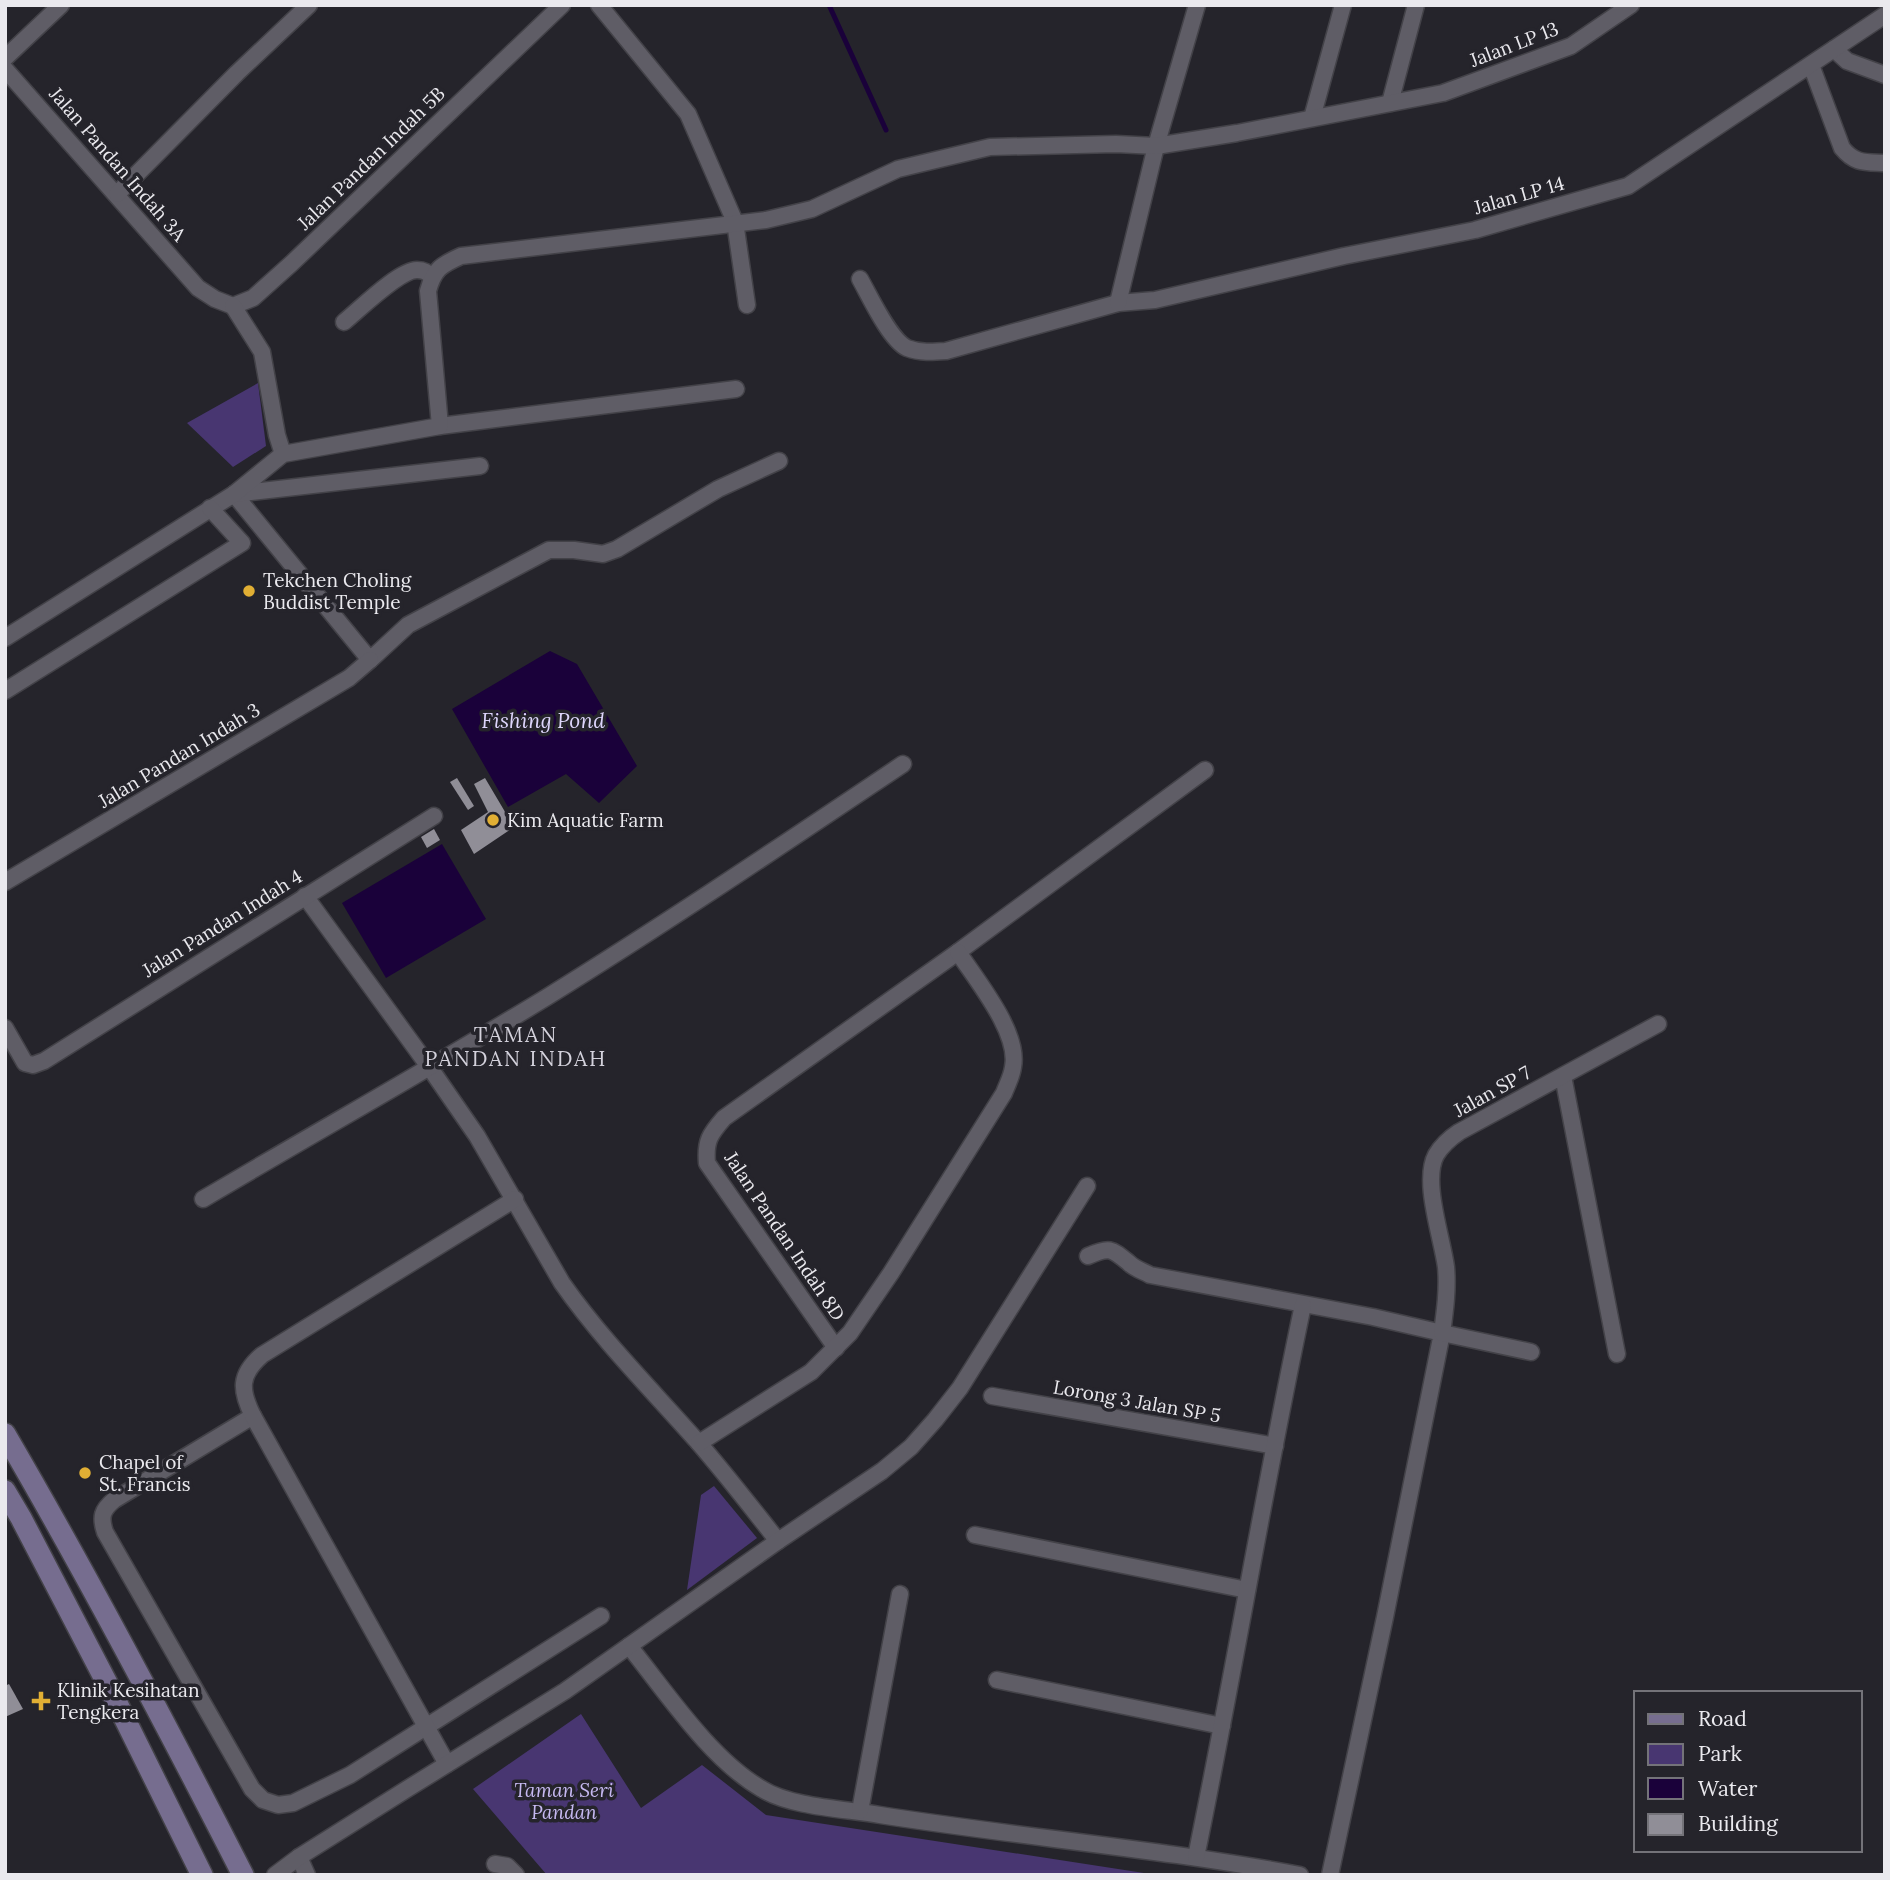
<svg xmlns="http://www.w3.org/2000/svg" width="1890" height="1880" viewBox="0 0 1890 1880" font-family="Lora,serif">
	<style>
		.green { fill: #483671 }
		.water { fill: #1a013a }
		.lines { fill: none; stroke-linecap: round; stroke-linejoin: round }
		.stream { stroke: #1a013a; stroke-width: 5 }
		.building { fill: #908e97 }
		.street-casing { stroke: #434248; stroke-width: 19 }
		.secondary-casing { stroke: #434248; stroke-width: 24 }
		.street { stroke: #5f5d66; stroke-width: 16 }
		.secondary { stroke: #766d8f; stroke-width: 21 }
		.poi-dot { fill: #e1af34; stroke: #25242b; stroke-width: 2.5 }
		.labels { text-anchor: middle; stroke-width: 7; stroke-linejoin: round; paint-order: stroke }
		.street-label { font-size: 19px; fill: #eae9ee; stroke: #25242b }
		.poi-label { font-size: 19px; fill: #eae9ee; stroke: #25242b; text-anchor: start }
		.park-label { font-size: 19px; font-style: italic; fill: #c6b9f1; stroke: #25242b }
		.water-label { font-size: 21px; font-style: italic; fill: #ddd5fb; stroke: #25242b }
		.neighbourhood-label { font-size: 21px; letter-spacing: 2px; fill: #d4d2dc; stroke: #25242b }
	</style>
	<rect width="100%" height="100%" fill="#25242b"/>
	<g class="green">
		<path d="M258,383L266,446L233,467L187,423Z"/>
		<path d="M714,1486L757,1538L687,1590L701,1495Z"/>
		<path d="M581,1714L641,1808L702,1765L766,1815L1144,1873V1875H547L473,1789Z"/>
	</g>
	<g class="water">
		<path d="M550,651L577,664L637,766L599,803L566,774L508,807L452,709Z"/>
		<path d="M442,844L486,919L386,978L342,903Z"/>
	</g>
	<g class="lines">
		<path class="stream" d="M829,5L886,130"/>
	</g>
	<g class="building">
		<path d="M457,778L474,806L468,810L450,782Z"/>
		<path d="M485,778L514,827L474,854L461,830L488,812L474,784Z"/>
		<path d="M434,829L440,840L427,848L421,837Z"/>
		<path d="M9,1684L23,1709L5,1717V1686Z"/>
	</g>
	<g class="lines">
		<g class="street-casing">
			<g id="street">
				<path d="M599,5L688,114L735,222L747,305"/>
				<path d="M1834,49L1847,61L1885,75"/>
				<path d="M5,58L61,5"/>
				<path d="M1811,65L1842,148C1855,164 1865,162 1885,163"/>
				<path d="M5,69L198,288L215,299L233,306L253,298L292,263L562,5"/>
				<path d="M1390,103L1416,5"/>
				<path d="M1312,118L1343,5"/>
				<path d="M117,194L237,73L309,5"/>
				<path d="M860,279C870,297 890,340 907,348C920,353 933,352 946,351L1118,303L1155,300L1344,256L1475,230L1628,186L1885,15"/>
				<path d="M1118,303L1156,146L1197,5"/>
				<path d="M233,306L262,352L277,435L283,454"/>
				<path d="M344,322C360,309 399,270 417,270C424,270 427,272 432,277"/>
				<path d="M440,426L736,389"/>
				<path d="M234,494L370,660L408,625L549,550H574L603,554L617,549L718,489L779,461"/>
				<path d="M234,494L480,466"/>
				<path d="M5,638L234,494L283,454L440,426L428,291C434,269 441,265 461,256L766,220L812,209L898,169L990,147L1116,144L1156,146L1237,133L1443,93L1571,46L1631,5"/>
				<path d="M5,691L242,543L210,508"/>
				<path d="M5,882L349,678L370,660"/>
				<path d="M305,896L430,1068L477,1136L562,1283C602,1340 651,1389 697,1441C725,1473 751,1507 778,1541"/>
				<path d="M5,1028L25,1063L33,1065L44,1061L434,816"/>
				<path d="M1563,1076L1617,1354"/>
				<path d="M203,1199C318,1131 434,1066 547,997C668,922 785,843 903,764"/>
				<path d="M1088,1256C1110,1246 1112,1249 1129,1263C1135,1269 1143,1271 1150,1275L1373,1317L1442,1333L1385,1617L1330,1875"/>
				<path d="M836,1348L707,1163C705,1141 710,1134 724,1118L958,952L1205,770"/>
				<path d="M1531,1352L1442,1333C1445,1311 1448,1289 1446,1267C1442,1237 1422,1181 1436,1155C1442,1145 1450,1138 1459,1132L1658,1024"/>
				<path d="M992,1396L1275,1446"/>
				<path d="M253,1416L114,1500C102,1510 100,1517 105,1532L252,1789L263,1800L278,1805L293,1803L350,1775L601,1616"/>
				<path d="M699,1443L811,1372L850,1333L891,1273L1004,1093C1007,1085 1012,1076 1013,1067C1020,1033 977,981 958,952"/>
				<path d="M975,1535L1247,1590"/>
				<path d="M629,1646C667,1693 710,1759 762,1789C791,1807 845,1809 880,1815C1020,1837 1161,1849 1300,1875"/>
				<path d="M997,1680L1222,1726"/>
				<path d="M447,1764L253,1416C240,1390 239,1375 262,1355L515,1199"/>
				<path d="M860,1811L900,1594"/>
				<path d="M299,1857L307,1875"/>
				<path d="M1196,1857C1234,1673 1264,1488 1303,1305"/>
				<path d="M495,1864L507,1866L516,1875"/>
				<path d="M275,1875L299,1857L407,1789L565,1691L778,1541L882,1471L911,1447L935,1420L960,1388L1087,1186"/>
			</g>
		</g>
		<g class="secondary-casing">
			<g id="secondary">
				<path d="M5,1434C89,1578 167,1726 243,1875"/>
				<path d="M5,1491L21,1518L109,1687L202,1875"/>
			</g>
		</g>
		<use href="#street" class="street"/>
		<use href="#secondary" class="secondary"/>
	</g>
	<g class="poi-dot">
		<circle cx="249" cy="591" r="7"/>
		<circle cx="493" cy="820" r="7"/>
		<circle cx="85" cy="1473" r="7"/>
		<path d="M37.5 1690.5h7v7h7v7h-7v7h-7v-7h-7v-7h7z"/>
	</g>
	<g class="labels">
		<g class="street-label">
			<text transform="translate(1514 44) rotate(-21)" y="7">Jalan LP 13</text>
			<text transform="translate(371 158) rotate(-44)" y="7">Jalan Pandan Indah 5B</text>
			<text transform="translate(118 164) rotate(49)" y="7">Jalan Pandan Indah 3A</text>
			<text transform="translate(1519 195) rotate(-16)" y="7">Jalan LP 14</text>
			<text transform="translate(179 755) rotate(-31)" y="7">Jalan Pandan Indah 3</text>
			<text transform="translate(222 923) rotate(-32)" y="7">Jalan Pandan Indah 4</text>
			<text transform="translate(1492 1091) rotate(-29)" y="7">Jalan SP 7</text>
			<text transform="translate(785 1236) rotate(56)" y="7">Jalan Pandan Indah 8D</text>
			<text transform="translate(1137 1401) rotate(10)" y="7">Lorong 3 Jalan SP 5</text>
		</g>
		<g class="poi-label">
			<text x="263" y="587">Tekchen Choling<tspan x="263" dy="22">Buddist Temple</tspan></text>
			<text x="507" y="827">Kim Aquatic Farm</text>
			<text x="99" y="1469">Chapel of<tspan x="99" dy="22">St. Francis</tspan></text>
			<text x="57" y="1697">Klinik Kesihatan<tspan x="57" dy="22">Tengkera</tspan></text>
		</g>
		<g class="park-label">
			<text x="564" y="1797">Taman Seri<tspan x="564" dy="22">Pandan</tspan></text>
		</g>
		<g class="water-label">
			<text x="543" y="728">Fishing Pond</text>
		</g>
		<g class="neighbourhood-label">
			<text x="516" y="1042">TAMAN<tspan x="516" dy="24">PANDAN INDAH</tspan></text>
		</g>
	</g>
	<rect width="1890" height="1880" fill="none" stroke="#eae9ee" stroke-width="14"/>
	<rect x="1634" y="1691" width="228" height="161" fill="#25242b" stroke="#747379" stroke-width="2"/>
	<rect x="1648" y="1714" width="35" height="10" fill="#766d8f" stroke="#747379" stroke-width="2"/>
	<text x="1698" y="1726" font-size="21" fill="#eae9ee">Road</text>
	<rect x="1648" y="1744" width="35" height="21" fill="#483671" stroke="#747379" stroke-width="2"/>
	<text x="1698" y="1761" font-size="21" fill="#eae9ee">Park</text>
	<rect x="1648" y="1778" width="35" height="21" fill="#1a013a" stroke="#747379" stroke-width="2"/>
	<text x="1698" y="1796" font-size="21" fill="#eae9ee">Water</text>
	<rect x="1648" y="1814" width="35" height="21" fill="#908e97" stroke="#747379" stroke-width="2"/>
	<text x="1698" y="1831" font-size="21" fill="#eae9ee">Building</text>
</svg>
